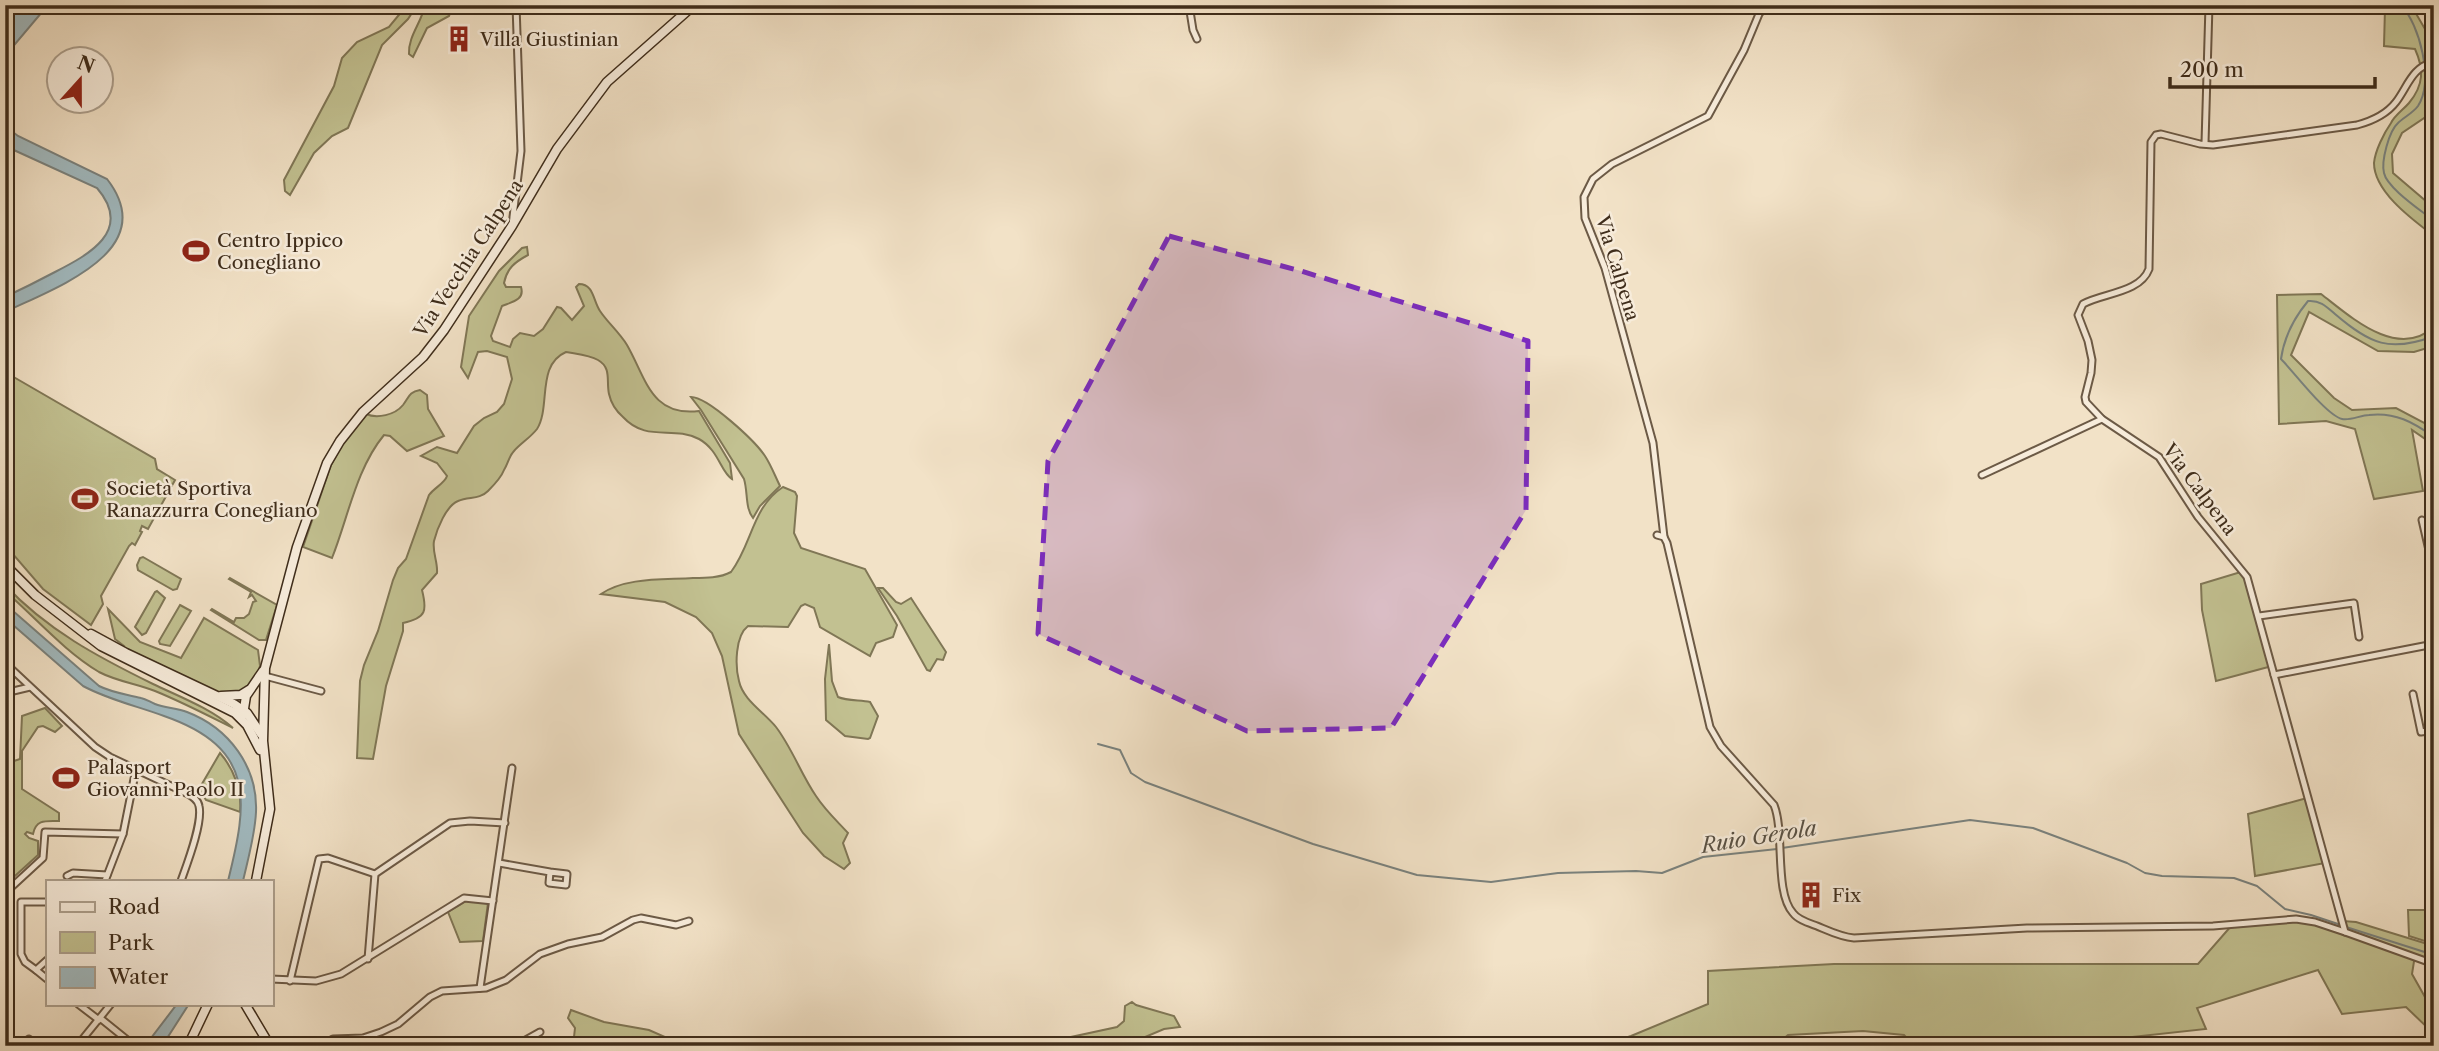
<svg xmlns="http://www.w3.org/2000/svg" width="2439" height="1051" viewBox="0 0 2439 1051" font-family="'Libre Caslon Text',serif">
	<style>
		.green { fill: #c2c191; stroke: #807756; stroke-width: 2 }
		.water { fill: #a1bac0; stroke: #7a827e; stroke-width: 2 }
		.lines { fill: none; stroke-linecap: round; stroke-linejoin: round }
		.stream { stroke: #7a827e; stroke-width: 2 }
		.street-casing { stroke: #6c5a46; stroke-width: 9 }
		.secondary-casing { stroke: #3f2d1b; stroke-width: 11 }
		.street { stroke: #f7ecdb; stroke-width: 5 }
		.secondary { stroke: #f7ecdb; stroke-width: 8 }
		.marked { fill: #7b2cbf; fill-opacity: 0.2; stroke: #7b2cbf; stroke-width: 5; stroke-dasharray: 14 9; stroke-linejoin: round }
		.labels { text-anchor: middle; stroke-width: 5; stroke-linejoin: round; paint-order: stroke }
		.poi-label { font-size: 19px; fill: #3f2d1b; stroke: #f7ecdb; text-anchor: start }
		.street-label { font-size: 19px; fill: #3f2d1b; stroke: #f7ecdb }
		.water-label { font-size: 21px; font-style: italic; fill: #585044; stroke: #f7ecdb }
	</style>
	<rect width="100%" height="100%" fill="#f2e2c7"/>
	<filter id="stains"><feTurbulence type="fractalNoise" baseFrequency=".00286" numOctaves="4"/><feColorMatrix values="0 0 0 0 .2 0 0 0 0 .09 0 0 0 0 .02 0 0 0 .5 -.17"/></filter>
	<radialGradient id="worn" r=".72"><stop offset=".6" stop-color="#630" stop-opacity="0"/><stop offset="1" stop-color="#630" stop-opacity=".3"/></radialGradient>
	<g class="green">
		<path d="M407,5H417L408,19L382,45L348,128L332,136L314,153L290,195L285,191L284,180L334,86L342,58L357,42L389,27Z"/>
		<path d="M425,5H453L449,16L427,28L413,57L409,54C408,36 422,22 425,5Z"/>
		<path d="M2382,5H2411L2425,29L2434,101L2427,116L2402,133L2392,154L2393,173L2434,208V236C2413,220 2374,192 2374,163C2375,151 2384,133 2391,123C2395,115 2403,110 2409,103C2424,85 2424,69 2415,49L2384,46L2385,8Z"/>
		<path d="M527,247L528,255C515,262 507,268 504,283L506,287H521C525,300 512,302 502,306L491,336L493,341L510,347L513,339L520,333L534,336L543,329L557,307L561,308L572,320L584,306L576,287L579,284C594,284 593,301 600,311C608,323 619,332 627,345C646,378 651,417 699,411L730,463L732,479C721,473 719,450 699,439C673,425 647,443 623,417C616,411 611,403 609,394C606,381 612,368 598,360C589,355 576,354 566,352C536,365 551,407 537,429C530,438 521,443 514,451C509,456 508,464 504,470C501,478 494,485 488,491C479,500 469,496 458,501C446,506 437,529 434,541C432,552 438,562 437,573L422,590C427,610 427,618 403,623V631L386,686L373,759L357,758L360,681L364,665L378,631L393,580L398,568L406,559L429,495C434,488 445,483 447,476L437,463L421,456L437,447L457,453L474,426L484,418L497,412L504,404L512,379L507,357L487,351L478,352L468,378L461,367L469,316L499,271L522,248Z"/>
		<path d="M2321,294C2351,317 2397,360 2434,327V346L2414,352L2378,351L2309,312L2291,355L2334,398L2352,410L2396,408L2434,428V445L2412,430L2423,491L2374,499L2355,429L2326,421L2279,424L2277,295Z"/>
		<path d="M5,372L155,459L157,469L175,480L148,529L142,526L140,531L142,532L135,545L132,543L129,546L101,596L103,604L91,625L43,589L5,545Z"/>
		<path d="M420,390L427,395L428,409L444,436L407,451L390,436L384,435C356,469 348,518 332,558L303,547L331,465L343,443L366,414C377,419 395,415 403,405C409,397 409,392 420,390Z"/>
		<path d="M691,397C708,397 755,441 765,456C771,465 775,476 780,486L760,506L753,518C745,508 748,492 744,479L701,410Z"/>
		<path d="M783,487L795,492L797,496L794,533L801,548L865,569L897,625L893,637L876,643L870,656L820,627L814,608L805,604L801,606L788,627L748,626C735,636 735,666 739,681C743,700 764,712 776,727C792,748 801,774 816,796C825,810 837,821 848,833L843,843L850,863L844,869L824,856L803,833L739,734L722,656L712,633L696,617L665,602L601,594C626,577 663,580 693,578C706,578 720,578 731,572C752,545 752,507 783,487Z"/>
		<path d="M143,557L181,579L177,589L173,590L138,570L137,565L140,558Z"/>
		<path d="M2244,571L2272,666L2216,681L2202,610L2201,584Z"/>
		<path d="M230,578L277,605L266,640H259L211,610L212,609L234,622L236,618H244L249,614L253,602L256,601L252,595L249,597L251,592L229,579Z"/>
		<path d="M5,585C47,630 98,657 153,684C180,697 210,708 233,728C207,715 182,702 155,691C137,684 116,681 99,672C64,651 36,618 5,591Z"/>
		<path d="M878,588H883L896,602L901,604L911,598L946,652L943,660L937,659L930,671L927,670L897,616Z"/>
		<path d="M157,591L165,598L146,633L142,635L135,627L155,592Z"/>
		<path d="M180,605L191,611L170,646L160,644L159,641Z"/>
		<path d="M108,609L140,642L181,658L204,618L258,650L260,666L257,676L247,688L239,692L219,694L123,648L124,646L115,639Z"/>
		<path d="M829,644L832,681L838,697C847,701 860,700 870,702L878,716L870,738L868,739L845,736L826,720L825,679Z"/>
		<path d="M45,708L62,726L55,732L43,726L38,727L22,751V789L59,813V821C46,821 36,819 33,834L27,832L25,834L29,838L38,841V855L5,885V764L20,759L22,716Z"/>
		<path d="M220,753C234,769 242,791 240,812L206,800L199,789Z"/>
		<path d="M2307,798L2325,863L2255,876L2248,814Z"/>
		<path d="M468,900L488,903L483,941L460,942L448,912Z"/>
		<path d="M2408,910H2434V944L2409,936Z"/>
		<path d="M2296,919L2344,931L2343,921L2356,922L2434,946V964L2415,955L2412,974L2434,1013V1034L2406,1007L2342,1014L2318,970L2197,1008L2206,1029L2049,1046H1914L1904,1035L1863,1031L1788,1035L1775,1046H1601L1631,1036L1708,1004V971L1834,964H2198L2232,925Z"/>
		<path d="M1132,1002L1136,1005L1174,1016L1180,1027L1164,1029L1124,1046H1046L1057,1040L1117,1027L1124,1021L1125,1006Z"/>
		<path d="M571,1010L604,1022L649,1030L665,1037L670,1046H573L575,1028L568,1018Z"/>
	</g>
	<g class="water">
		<path d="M20,5H48L5,56V24Z"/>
		<path d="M5,126L18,136L107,179C163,251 54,288 5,312V297C22,289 38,281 55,272C88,255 134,231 97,188L5,146Z"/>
		<path d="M5,604L99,686C113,693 126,694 141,698C146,699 150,702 155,704C165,708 177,708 187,712C229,728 258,767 256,812C255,835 248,859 243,881H228C248,801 256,748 164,716C137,706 109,700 83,686L5,618Z"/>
		<path d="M177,1004H189L164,1043L162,1046H145Z"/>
	</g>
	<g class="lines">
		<g class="stream">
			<path d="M2401,5C2420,25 2434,81 2418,106C2413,113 2404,117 2398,123C2389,131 2381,161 2384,173C2387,188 2422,211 2434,221"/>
			<path d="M2434,336C2390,353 2370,344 2335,314C2326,306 2320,300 2308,301C2294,318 2284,337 2281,359C2294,372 2326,415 2342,419C2350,421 2361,415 2369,415C2395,412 2413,422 2434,437"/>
			<path d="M1098,744L1120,750L1131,773L1145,782L1313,844L1417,875L1491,882L1558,873L1636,871L1662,873L1703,857L1777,849"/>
			<path d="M1782,848L1970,820L2033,828L2127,863L2145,873L2162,876L2234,878L2257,886L2285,909L2311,915L2341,925"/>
			<path d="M2346,927L2434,955"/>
		</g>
		<g class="street-casing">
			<g id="street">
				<path d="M1189,5L1193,30L1197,39"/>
				<path d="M2434,62C2412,67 2408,86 2396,102C2386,115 2372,121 2357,125L2213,145L2200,144L2161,134L2156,135L2151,142L2149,269C2140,293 2103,293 2083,304L2078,315L2088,341L2092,360L2091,373L2085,397L2086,402L2102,419L2159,457L2198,517L2247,577L2345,932L2434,964"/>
				<path d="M2205,143L2209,5"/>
				<path d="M512,225L521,151L516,5"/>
				<path d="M1982,475L2102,419"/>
				<path d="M2422,520L2434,572"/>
				<path d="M1657,535L1664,537L1667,543L1710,727L1721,746L1774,805C1785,832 1774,892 1793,913C1798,920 1809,923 1817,926C1829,931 1841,937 1854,938L2027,928L2213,926L2296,919L2315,922L2345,932"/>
				<path d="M1664,537L1653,443L1605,268L1585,218L1584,197L1593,179L1612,164L1708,116L1744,50L1759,14L1766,5"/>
				<path d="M2259,616L2354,603L2359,637"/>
				<path d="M5,663L95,747L110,757L188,794C193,797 198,800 199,806C203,823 187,864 181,881"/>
				<path d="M2274,675L2434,644"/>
				<path d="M265,676L321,691"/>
				<path d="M5,693L30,687"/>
				<path d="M2413,694L2421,732L2434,730"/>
				<path d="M499,863L550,872L549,883L566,885L567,874L550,872"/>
				<path d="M67,876L73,873L107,875"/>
				<path d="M105,881L123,834L136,769"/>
				<path d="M5,893L43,858L45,832L123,834"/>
				<path d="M47,902H21V954L25,962L36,970L47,960"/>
				<path d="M368,959L375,874"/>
				<path d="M36,970L47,979"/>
				<path d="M271,979L316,981L341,974L464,898L493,901"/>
				<path d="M290,981L319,859L328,858L375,874L450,823L470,821L505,823"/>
				<path d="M480,988L512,768"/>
				<path d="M78,1004L99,1020"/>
				<path d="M100,1018L131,1043"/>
				<path d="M21,1046L29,1039"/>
				<path d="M77,1046L111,1004"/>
				<path d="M320,1046L333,1039L363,1038L381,1032L398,1024L430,997L442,991L486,988L506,980L540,954L568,944L602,937L633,920L641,918L676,925L689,921"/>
				<path d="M442,1046L451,1043L457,1046"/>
				<path d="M515,1046L540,1032"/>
			</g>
		</g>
		<g class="secondary-casing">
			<g id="secondary">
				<path d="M5,565L35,595L101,646L235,713L247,725L260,750"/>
				<path d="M91,634L126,653L234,704L247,713L261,734"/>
				<path d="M221,696L241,695L249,690"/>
				<path d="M243,715L246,696L263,671"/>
				<path d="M256,881L270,809L263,741L265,668L297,547L327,463L340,441L363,412L423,357L444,330L512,226L557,149L607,82L694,5"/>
				<path d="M245,1004L270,1046"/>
				<path d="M188,1046L208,1004"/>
			</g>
		</g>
		<use href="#street" class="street"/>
		<use href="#secondary" class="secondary"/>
	</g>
	<path class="marked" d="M1169,236L1301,271L1528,341L1526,510L1391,728L1247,731L1038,634L1048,461Z"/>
	<defs>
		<g id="building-bare" transform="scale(2.1)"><path d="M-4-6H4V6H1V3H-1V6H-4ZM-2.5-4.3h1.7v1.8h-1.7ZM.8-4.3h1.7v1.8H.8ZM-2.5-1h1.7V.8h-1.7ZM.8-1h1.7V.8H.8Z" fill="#8f2418" stroke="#f7ecdb" stroke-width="2.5" paint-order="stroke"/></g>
		<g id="stadium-bare" transform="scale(2.1)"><path d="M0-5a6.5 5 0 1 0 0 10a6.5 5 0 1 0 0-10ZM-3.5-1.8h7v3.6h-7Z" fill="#8f2418" stroke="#f7ecdb" stroke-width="2.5" paint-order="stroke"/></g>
	</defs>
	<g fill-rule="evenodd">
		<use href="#building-bare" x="459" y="39"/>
		<use href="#stadium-bare" x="196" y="251"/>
		<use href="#stadium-bare" x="85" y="499"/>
		<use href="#stadium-bare" x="66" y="778"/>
		<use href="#building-bare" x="1811" y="895"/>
	</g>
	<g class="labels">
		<g class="poi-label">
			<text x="480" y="46">Villa Giustinian</text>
			<text x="217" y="247">Centro Ippico<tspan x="217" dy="22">Conegliano</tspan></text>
			<text x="106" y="495">Società Sportiva<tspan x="106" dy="22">Ranazzurra Conegliano</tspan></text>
			<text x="87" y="774">Palasport<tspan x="87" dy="22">Giovanni Paolo II</tspan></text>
			<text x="1832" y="902">Fix</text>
		</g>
		<g class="street-label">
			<text transform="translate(468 258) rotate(-57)" y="7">Via Vecchia Calpena</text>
			<text transform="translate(1618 268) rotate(73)" y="7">Via Calpena</text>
			<text transform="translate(2200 489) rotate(53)" y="7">Via Calpena</text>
		</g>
		<g class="water-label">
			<text transform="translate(1759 837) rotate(-9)" y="7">Ruio Gerola</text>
		</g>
	</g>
	<rect width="2439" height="1051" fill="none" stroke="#f2e2c7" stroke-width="28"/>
	<rect x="7" y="7" width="2425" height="1037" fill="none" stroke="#3f2d1b" stroke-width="3.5"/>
	<rect x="14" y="14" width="2411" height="1023" fill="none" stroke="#3f2d1b" stroke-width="2"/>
	<rect x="46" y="880" width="228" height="126" fill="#f7ecdb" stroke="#ada08e" stroke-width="2"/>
	<rect x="60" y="902" width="35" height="10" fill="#f7ecdb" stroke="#ada08e" stroke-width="2"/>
	<text x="108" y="914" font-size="21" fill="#3f2d1b">Road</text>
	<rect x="60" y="932" width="35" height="21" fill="#c2c191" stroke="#ada08e" stroke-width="2"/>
	<text x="108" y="950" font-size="21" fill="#3f2d1b">Park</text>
	<rect x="60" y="967" width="35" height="21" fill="#a1bac0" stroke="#ada08e" stroke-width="2"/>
	<text x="108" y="984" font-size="21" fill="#3f2d1b">Water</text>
	<g transform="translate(80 80) rotate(21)"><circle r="33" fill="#f7ecdb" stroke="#ada08e" stroke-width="2"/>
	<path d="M0-5L12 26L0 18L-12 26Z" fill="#8f2418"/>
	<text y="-10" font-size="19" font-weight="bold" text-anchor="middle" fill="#3f2d1b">N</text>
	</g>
	<path d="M2170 77v10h205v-10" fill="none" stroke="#3f2d1b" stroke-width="3.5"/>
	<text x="2180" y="77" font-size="21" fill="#3f2d1b" stroke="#f7ecdb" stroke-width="5" paint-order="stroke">200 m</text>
	<rect width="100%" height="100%" filter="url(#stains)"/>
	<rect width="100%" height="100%" fill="url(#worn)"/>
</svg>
